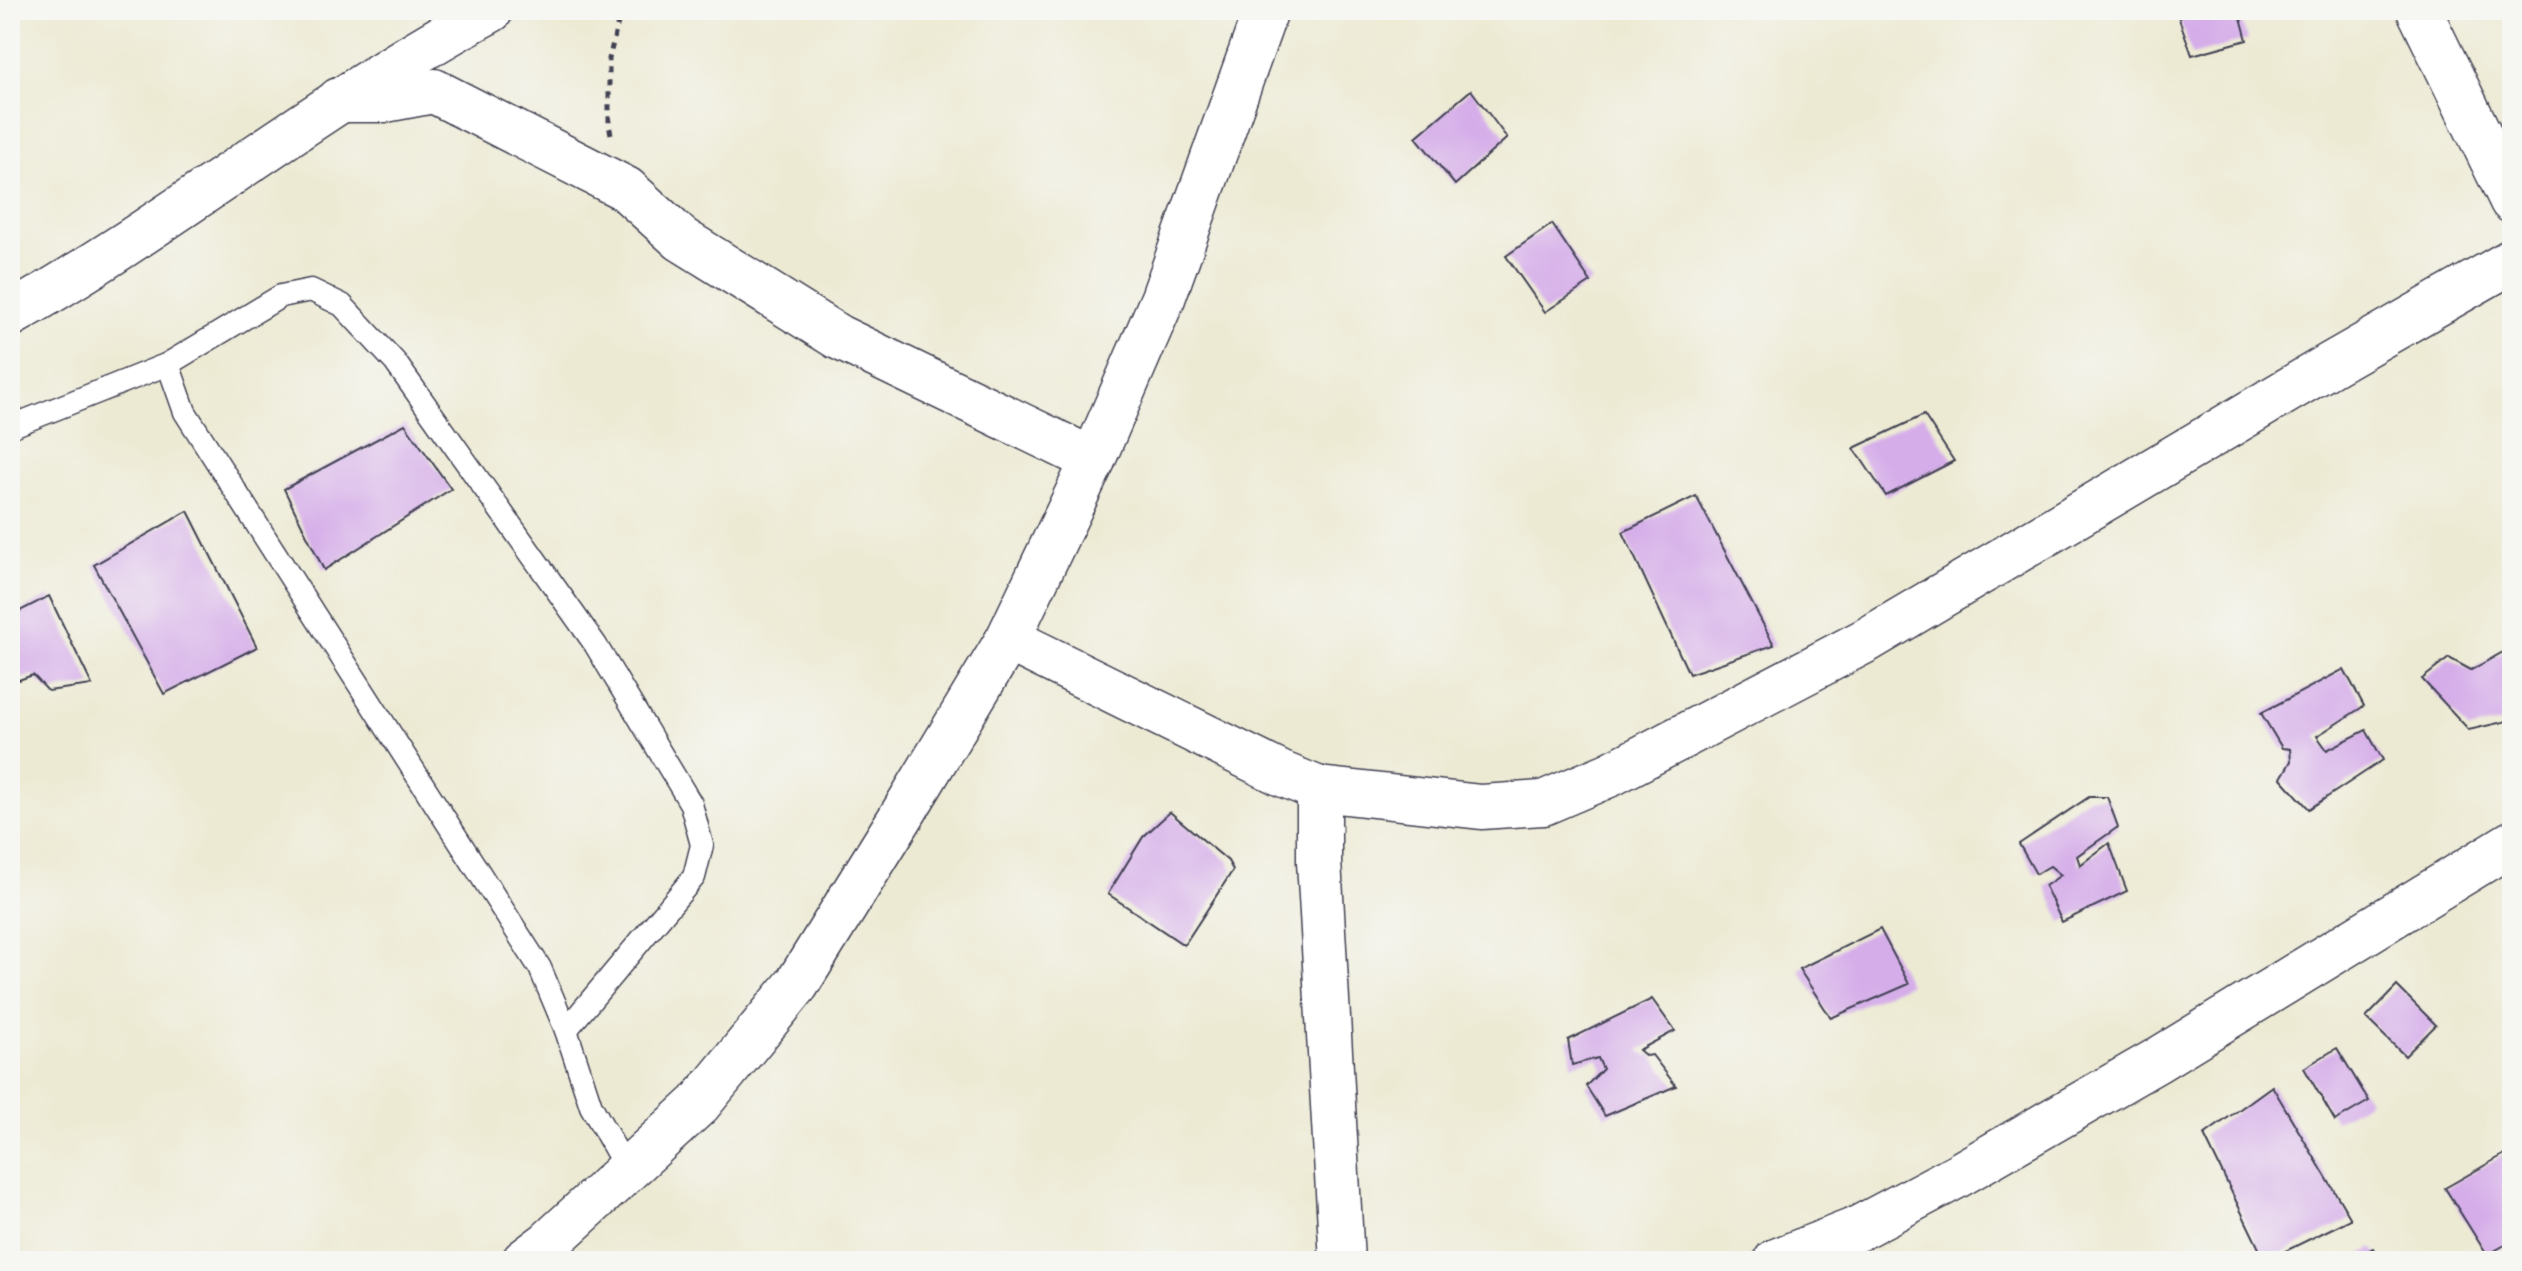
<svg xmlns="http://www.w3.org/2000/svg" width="2522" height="1271" viewBox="0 0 2522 1271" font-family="'Libre Caslon Text',serif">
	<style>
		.building { fill: #d5ade9 }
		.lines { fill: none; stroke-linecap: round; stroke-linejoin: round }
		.service-casing { stroke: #404052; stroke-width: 25 }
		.minor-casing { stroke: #404052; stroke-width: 47 }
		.tertiary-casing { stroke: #404052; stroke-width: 47 }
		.path { stroke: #404052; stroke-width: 5; stroke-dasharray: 6 6; stroke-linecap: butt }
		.service { stroke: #fff; stroke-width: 22 }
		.minor { stroke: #fff; stroke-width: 44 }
		.tertiary { stroke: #fff; stroke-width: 44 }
	</style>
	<rect width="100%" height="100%" fill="#f6f6f2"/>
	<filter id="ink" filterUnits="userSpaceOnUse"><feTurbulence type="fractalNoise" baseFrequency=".0125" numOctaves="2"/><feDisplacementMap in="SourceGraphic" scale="16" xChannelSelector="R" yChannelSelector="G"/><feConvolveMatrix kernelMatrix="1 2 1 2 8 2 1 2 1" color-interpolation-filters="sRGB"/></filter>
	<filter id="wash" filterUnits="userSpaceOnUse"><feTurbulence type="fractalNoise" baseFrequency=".006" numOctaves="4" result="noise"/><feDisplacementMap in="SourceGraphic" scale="32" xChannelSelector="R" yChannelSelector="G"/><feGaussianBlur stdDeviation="1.8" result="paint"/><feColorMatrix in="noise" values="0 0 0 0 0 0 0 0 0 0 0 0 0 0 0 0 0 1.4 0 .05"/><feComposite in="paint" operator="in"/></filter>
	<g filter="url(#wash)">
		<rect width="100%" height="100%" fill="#edead4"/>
		<g id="blocks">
			<g class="building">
				<path d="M2176,10H2239L2247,40L2192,55Z"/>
				<path d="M1471,90L1507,138L1455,185L1416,137Z"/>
				<path d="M1552,224L1591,282L1545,312L1506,256Z"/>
				<path d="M1924,415L1954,461L1886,496L1854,448Z"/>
				<path d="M405,424L451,489L324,570L284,489Z"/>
				<path d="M1696,496L1774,645L1689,674L1623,532Z"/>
				<path d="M188,511L257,647L164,694L94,565Z"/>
				<path d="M49,596L92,685L48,691L33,675L10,683V616Z"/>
				<path d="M2512,647V722L2507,721L2469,730L2422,679L2449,658L2471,670Z"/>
				<path d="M2344,669L2364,706L2317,736L2327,750L2366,730L2383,760L2309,809L2281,778L2291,761L2290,749L2282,748L2261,713Z"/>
				<path d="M2089,797H2107L2118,827L2077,856L2080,865L2109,843L2127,891L2062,922L2045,886L2061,875L2050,866L2036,874L2019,844Z"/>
				<path d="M1170,812L1228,861L1233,870L1184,945L1108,894L1143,837Z"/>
				<path d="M1880,929L1909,984L1831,1018L1799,969Z"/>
				<path d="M2397,986L2436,1025L2405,1056L2366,1018Z"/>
				<path d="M1652,999L1675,1031L1639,1050L1646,1056L1652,1055L1676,1086L1605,1116L1586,1086L1603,1069L1598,1058L1572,1065L1568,1040Z"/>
				<path d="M2337,1048L2369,1101L2335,1121L2304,1068Z"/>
				<path d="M2272,1086L2351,1219L2265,1261L2204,1135Z"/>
				<path d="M2512,1150V1241L2487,1255L2445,1188Z"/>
				<path d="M2373,1248L2381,1261H2349Z"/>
			</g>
		</g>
	</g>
	<g filter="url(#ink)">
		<use href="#blocks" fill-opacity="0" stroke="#404052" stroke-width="2"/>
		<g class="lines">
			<g class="service-casing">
				<g id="service">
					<path d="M168,364L185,412L540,968L566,1030L591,1106L627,1170"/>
					<path d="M10,427L168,364L281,296L311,290L342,305L395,362L595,644L691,804L702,845L694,877L566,1030"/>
				</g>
			</g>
			<g class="minor-casing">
				<g id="minor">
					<path d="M339,100H386L434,91L626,189L681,239L838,337L1093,460"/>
					<path d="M10,315C175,221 323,100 491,10"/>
					<path d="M1008,639L1282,774L1319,789L1481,807L1543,803L1611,774L1867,640L2332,364L2512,261"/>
					<path d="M1319,789V861L1342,1261"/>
					<path d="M1776,1261L1857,1229L1955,1177L2156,1061L2512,843"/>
				</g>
			</g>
			<g class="tertiary-casing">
				<g id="tertiary">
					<path d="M2419,10L2512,201"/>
					<path d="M524,1261L548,1243L699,1104L797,984L902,815L1008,639L1093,460L1163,298L1266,10"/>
				</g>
			</g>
			<path class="path" d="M611,134L609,125V59L621,10"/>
			<use href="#service" class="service"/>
			<use href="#minor" class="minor"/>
			<use href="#tertiary" class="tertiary"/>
		</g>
	</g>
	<rect width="2522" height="1271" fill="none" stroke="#f6f6f2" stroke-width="40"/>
</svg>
